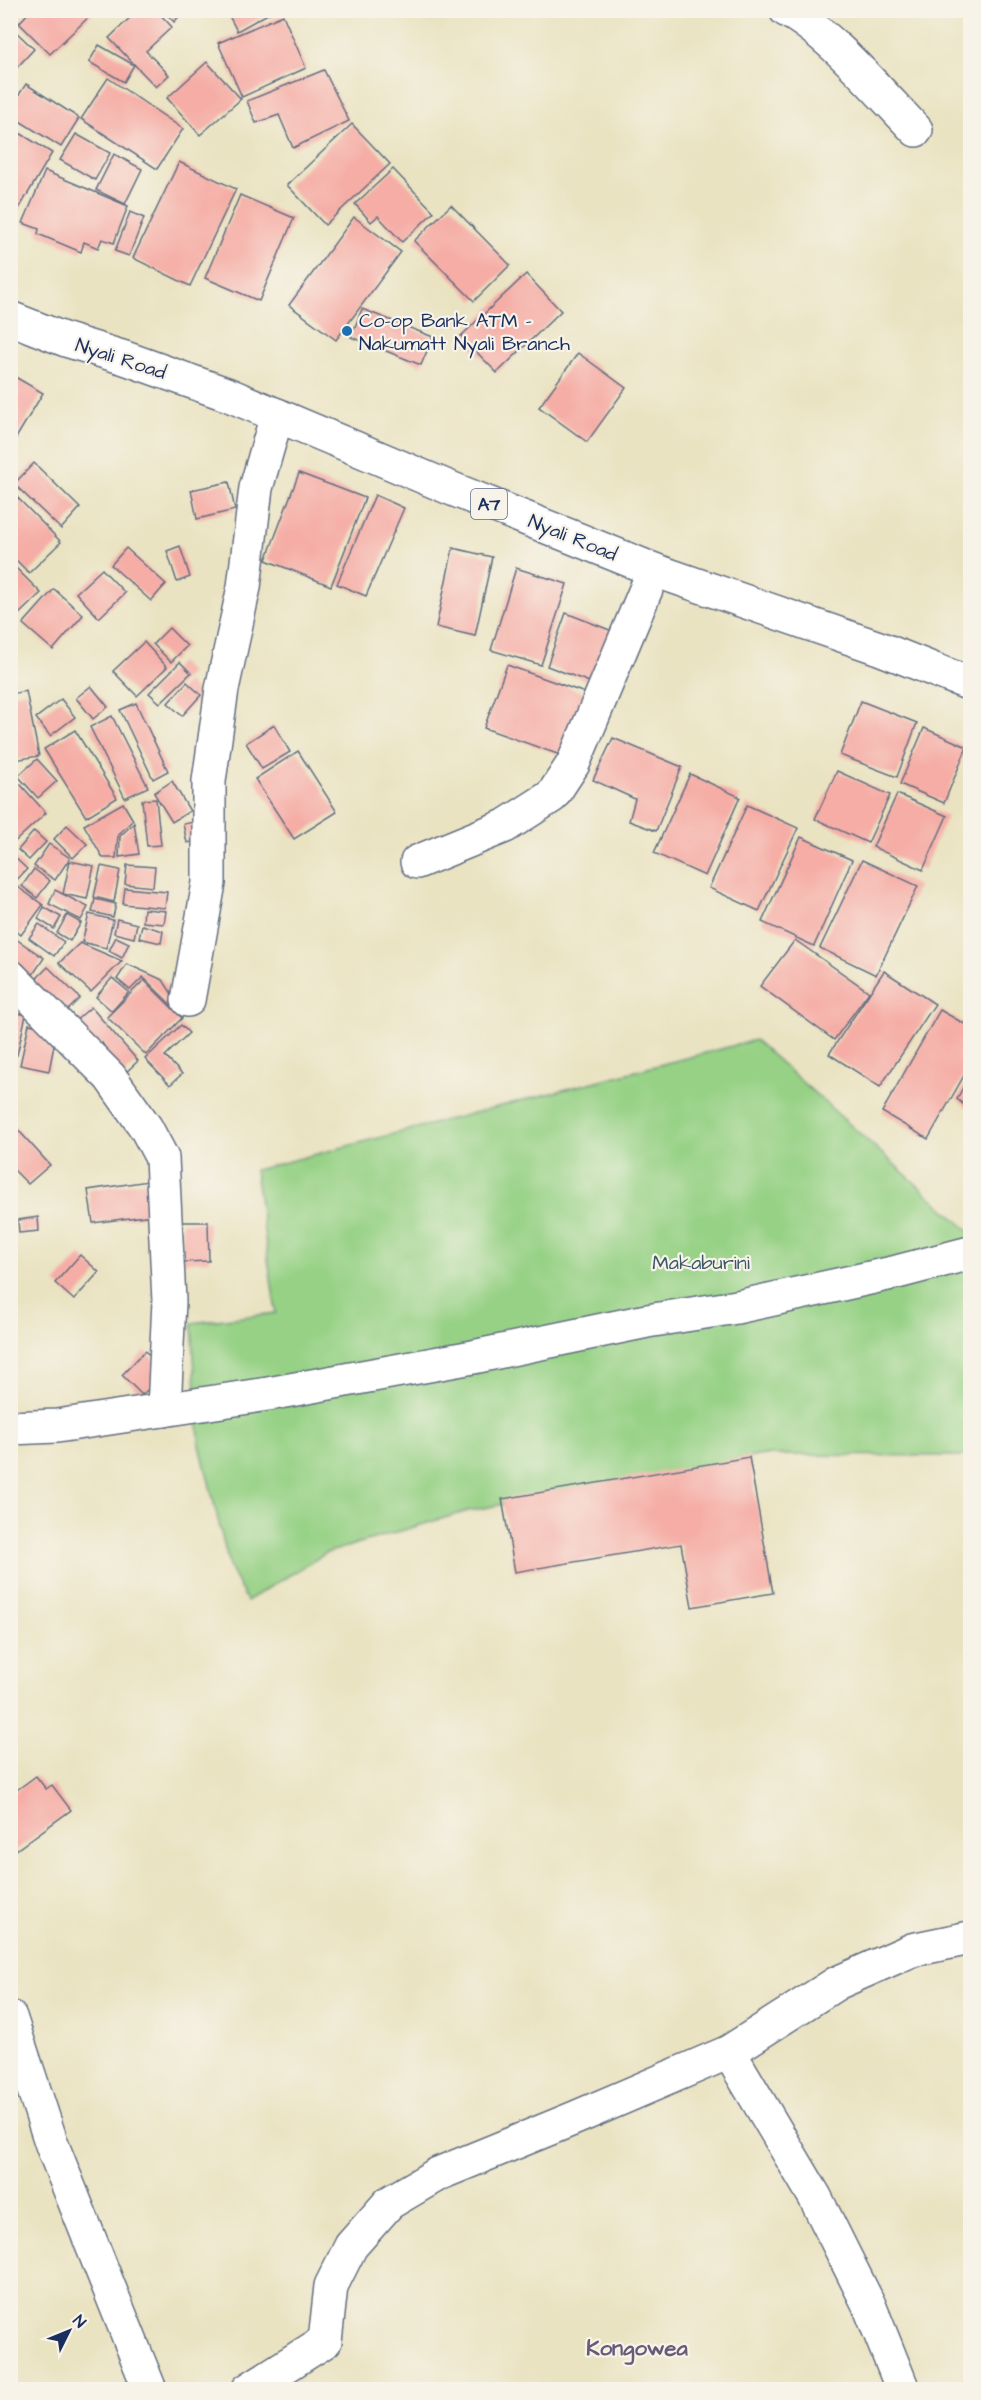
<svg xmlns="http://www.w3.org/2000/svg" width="981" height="2400" viewBox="0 0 981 2400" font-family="'Architects Daughter',sans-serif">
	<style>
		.green { fill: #96d185; stroke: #588072; stroke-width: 1.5 }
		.building { fill: #f5ada6 }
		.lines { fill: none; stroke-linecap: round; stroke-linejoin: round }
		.minor-casing { stroke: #636e81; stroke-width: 36 }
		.trunk-casing { stroke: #636e81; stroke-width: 36 }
		.minor { stroke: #fff; stroke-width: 33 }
		.trunk { stroke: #fff; stroke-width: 33 }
		.poi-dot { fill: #1f6fb2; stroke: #f7f3e8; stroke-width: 2 }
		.labels { text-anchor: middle; stroke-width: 4.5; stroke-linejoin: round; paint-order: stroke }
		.shield { fill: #f7f3e8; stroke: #5d6a87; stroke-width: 1.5 }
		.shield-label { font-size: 18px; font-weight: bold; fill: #1b2f5e }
		.poi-label { font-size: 20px; fill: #1b2f5e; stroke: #f7f3e8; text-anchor: start }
		.street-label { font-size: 20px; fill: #1b2f5e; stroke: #f7f3e8 }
		.park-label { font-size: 20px; fill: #3a5868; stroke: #f7f3e8 }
		.quarter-label { font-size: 22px; font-weight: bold; fill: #675b77; stroke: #f7f3e8 }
	</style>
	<rect width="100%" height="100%" fill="#f7f3e8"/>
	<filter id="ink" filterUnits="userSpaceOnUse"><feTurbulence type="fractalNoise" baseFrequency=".0167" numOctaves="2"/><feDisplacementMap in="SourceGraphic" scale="12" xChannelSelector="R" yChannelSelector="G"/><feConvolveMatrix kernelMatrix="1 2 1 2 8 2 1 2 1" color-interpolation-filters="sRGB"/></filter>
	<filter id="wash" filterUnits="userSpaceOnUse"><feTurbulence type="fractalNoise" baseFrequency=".008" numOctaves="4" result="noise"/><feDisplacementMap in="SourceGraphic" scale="24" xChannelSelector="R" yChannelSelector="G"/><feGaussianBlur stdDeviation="1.35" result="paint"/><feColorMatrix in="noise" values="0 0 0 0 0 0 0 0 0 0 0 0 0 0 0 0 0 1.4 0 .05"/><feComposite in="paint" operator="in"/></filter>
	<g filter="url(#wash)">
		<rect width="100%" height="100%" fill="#eae3c2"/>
		<path class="green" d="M755,1040L970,1232V1448L966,1456L763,1455L468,1511L326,1553L247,1601L230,1569L199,1441L192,1323L276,1313L255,1170Z"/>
		<g id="blocks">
			<g class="building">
				<path d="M31,10H89L92,14L50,54L19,23Z"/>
				<path d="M138,10H156L172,27L146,51L169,75L156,87L109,38Z"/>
				<path d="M163,10H185L174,22Z"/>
				<path d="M226,10H275L237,31Z"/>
				<path d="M283,15L306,68L242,97L218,43Z"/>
				<path d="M10,26L34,49L10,75Z"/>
				<path d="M99,45L134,65L124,82L89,62Z"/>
				<path d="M207,62L241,99L200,135L167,98Z"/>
				<path d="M324,70L349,121L293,148L279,115L256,123L247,101Z"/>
				<path d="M108,78L183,129L157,169L81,119Z"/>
				<path d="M26,84L79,118L61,147L10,115V108Z"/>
				<path d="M352,124L390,164L325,225L287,185Z"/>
				<path d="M15,130L52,153L14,217L10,215V138Z"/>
				<path d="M76,134L110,153L95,180L60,160Z"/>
				<path d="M114,154L142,169L125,204L96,190Z"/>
				<path d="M179,162L236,189L190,286L133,258Z"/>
				<path d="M393,169L434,212L402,242L378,216L371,222L355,204Z"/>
				<path d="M45,171L128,206L114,243L102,239L98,248L84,242L81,252L38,234L39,229L23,223Z"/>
				<path d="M240,195L294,218L259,301L205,278Z"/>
				<path d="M451,205L510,265L474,301L414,241Z"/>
				<path d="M130,212L144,218L129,256L115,251Z"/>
				<path d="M354,217L401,252L336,340L289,305Z"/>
				<path d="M526,274L561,311L497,373L461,336Z"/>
				<path d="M362,309L433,337L421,365L351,337Z"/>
				<path d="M578,353L626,388L587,442L539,407Z"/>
				<path d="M10,374L43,393L10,448Z"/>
				<path d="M34,463L80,508L61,529L14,484Z"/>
				<path d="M299,473L365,498L331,586L266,560Z"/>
				<path d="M229,482L235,510L197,519L191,490Z"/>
				<path d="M10,490L61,542L29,573L10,554Z"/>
				<path d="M375,495L404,508L366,596L337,584Z"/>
				<path d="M180,546L190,577L177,582L167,551Z"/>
				<path d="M126,548L166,584L151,601L111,565Z"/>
				<path d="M453,548L492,557L475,636L436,627Z"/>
				<path d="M10,562L41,593L16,617L10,611Z"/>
				<path d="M516,568L567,584L541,665L491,650Z"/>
				<path d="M102,569L125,593L99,618L76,593Z"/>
				<path d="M54,589L83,615L53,650L23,624Z"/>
				<path d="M566,613L620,634L600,686L547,666Z"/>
				<path d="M169,628L187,646L171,662L153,644Z"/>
				<path d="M144,642L167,667L137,696L113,671Z"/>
				<path d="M180,662L191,673L160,703L149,693Z"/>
				<path d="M507,665L585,693L563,756L484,728Z"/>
				<path d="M187,682L201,695L182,716L168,703Z"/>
				<path d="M91,686L108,707L93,719L76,698Z"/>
				<path d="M26,691L39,756L15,760L10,737V694Z"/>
				<path d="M61,699L75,717L50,736L36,718Z"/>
				<path d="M861,701L917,723L897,777L840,755Z"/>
				<path d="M136,703L168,771L153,779L120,710Z"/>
				<path d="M112,716L148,787L125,798L90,727Z"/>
				<path d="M274,725L290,752L262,769L246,743Z"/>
				<path d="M924,728L967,747L944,803L900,784Z"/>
				<path d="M75,730L117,798L86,817L44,749Z"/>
				<path d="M613,738L682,767L656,831L629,821L635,799L593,780Z"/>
				<path d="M298,751L337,812L294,839L255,779Z"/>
				<path d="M37,759L57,781L38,798L18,776Z"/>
				<path d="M837,771L890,795L868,843L815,819Z"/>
				<path d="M690,774L740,797L705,876L654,853Z"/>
				<path d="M172,781L190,811L172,822L154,793Z"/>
				<path d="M20,784L46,813L10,846V793Z"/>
				<path d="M897,794L947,816L923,870L873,847Z"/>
				<path d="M156,799L161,845L147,846L142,800Z"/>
				<path d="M123,803L133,820L118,835L116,858H103L84,825Z"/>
				<path d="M747,805L798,828L759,911L709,888Z"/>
				<path d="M194,822L198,841L187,843L183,824Z"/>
				<path d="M134,823L139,854L119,857L120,836Z"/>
				<path d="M67,825L87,844L73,858L54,839Z"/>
				<path d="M34,831L46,842L29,860L18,850Z"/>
				<path d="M801,837L852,860L814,946L762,922Z"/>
				<path d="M49,844L70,858L55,880L34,866Z"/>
				<path d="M10,853L27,869L12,885L10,883Z"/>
				<path d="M862,860L918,886L876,975L820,948Z"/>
				<path d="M70,861L94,866L87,899L63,894Z"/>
				<path d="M127,865L155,867L153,887L125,884Z"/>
				<path d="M101,866L120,870L114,902L94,897Z"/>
				<path d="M34,869L50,881L37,898L22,886Z"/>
				<path d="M18,887L43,905L21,935L10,928V896Z"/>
				<path d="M125,888L167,892L165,908L123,904Z"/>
				<path d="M55,890L88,907L81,920L49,904Z"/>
				<path d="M95,899L116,904L113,917L92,912Z"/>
				<path d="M44,907L61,917L54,929L38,919Z"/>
				<path d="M144,909L166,911L164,924L143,922Z"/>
				<path d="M89,914L113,920L106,948L82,942Z"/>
				<path d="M67,915L81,923L70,941L57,933Z"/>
				<path d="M117,919L137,924L134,938L114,933Z"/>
				<path d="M39,924L64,942L54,956L29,938Z"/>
				<path d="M142,925L163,931L161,943L139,938Z"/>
				<path d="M10,935L44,958L30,979L10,966Z"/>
				<path d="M116,937L129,943L122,958L109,951Z"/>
				<path d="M795,940L869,992L834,1040L760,986Z"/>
				<path d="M80,943L122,961L91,992L59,963Z"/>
				<path d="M127,964L163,980L178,1003L174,1008L143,977L130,990L117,979Z"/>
				<path d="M48,967L80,998L62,1016L30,985Z"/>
				<path d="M884,971L935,1004L880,1087L829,1054Z"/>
				<path d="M112,978L129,992L112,1011L96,997Z"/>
				<path d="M144,980L182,1018L146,1055L107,1017Z"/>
				<path d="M91,1007L138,1061L123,1075L95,1054L104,1046L102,1043L94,1050L74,1022Z"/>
				<path d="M940,1010L970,1027V1065L928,1139L882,1112Z"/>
				<path d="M14,1012L26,1015L17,1055L10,1053V1026Z"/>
				<path d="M29,1024L57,1030L49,1071L20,1065Z"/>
				<path d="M181,1025L189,1033L165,1056L182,1074L170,1085L145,1059Z"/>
				<path d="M970,1074V1110L957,1099Z"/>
				<path d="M10,1121L50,1165L28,1184L10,1166L14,1160L10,1156Z"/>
				<path d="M148,1181L152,1215L93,1223L88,1190Z"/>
				<path d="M38,1217L39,1231L19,1233L18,1220Z"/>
				<path d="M182,1222H208L209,1261L183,1262Z"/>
				<path d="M80,1255L99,1272L74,1300L55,1283Z"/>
				<path d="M145,1351L166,1371L142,1395L122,1375Z"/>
				<path d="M749,1457L773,1593L692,1607L681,1544L515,1572L502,1499Z"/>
				<path d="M36,1776L46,1789L52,1785L71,1810L12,1853L10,1795Z"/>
			</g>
		</g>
	</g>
	<g filter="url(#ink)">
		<use href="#blocks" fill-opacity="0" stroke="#636e81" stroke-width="1.5"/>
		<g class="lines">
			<g class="minor-casing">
				<g id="minor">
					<path d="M786,10C829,32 881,94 916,130"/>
					<path d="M417,862L505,826L552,796L573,764L654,570"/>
					<path d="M10,976L110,1077L146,1128L162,1158L169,1301L164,1410"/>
					<path d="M188,1000L209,883V781L222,689L244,587L256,488L277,415"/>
					<path d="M10,1428L57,1426L268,1394L473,1357L647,1321L737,1307L897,1272L970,1253"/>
					<path d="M10,2017L52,2145L150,2390"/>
					<path d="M729,2052L815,2197L869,2305L903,2390"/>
					<path d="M248,2390L325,2341L331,2286L351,2246L389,2203L438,2174L575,2118L729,2052L837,1983L912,1950L970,1938"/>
				</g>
			</g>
			<g class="trunk-casing">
				<path id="trunk" d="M10,318L66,340L125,358L229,395L450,488L654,570L879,648L970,684"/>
			</g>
			<use href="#minor" class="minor"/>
			<use href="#trunk" class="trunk"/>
		</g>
	</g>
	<circle class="poi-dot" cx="347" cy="331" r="6"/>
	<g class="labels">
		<rect class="shield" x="471" y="489" width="36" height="30" rx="4.5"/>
		<g class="shield-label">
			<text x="489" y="510">A7</text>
		</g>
		<g class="poi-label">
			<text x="359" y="327">Co-op Bank ATM -<tspan x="359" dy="23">Nakumatt Nyali Branch</tspan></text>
		</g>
		<g class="street-label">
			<text transform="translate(121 358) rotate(18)" y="7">Nyali Road</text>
			<text transform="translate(573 537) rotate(22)" y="7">Nyali Road</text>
		</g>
		<g class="park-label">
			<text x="701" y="1269">Makaburini</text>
		</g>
		<g class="quarter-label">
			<text x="637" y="2355">Kongowea</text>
		</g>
	</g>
	<rect width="981" height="2400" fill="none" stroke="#f7f3e8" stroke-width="36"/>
	<g transform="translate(69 2331) rotate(47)" stroke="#f7f3e8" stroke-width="4.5" paint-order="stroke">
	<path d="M0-4.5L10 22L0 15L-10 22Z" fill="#1b2f5e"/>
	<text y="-9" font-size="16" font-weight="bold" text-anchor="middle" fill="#1b2f5e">N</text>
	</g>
</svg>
